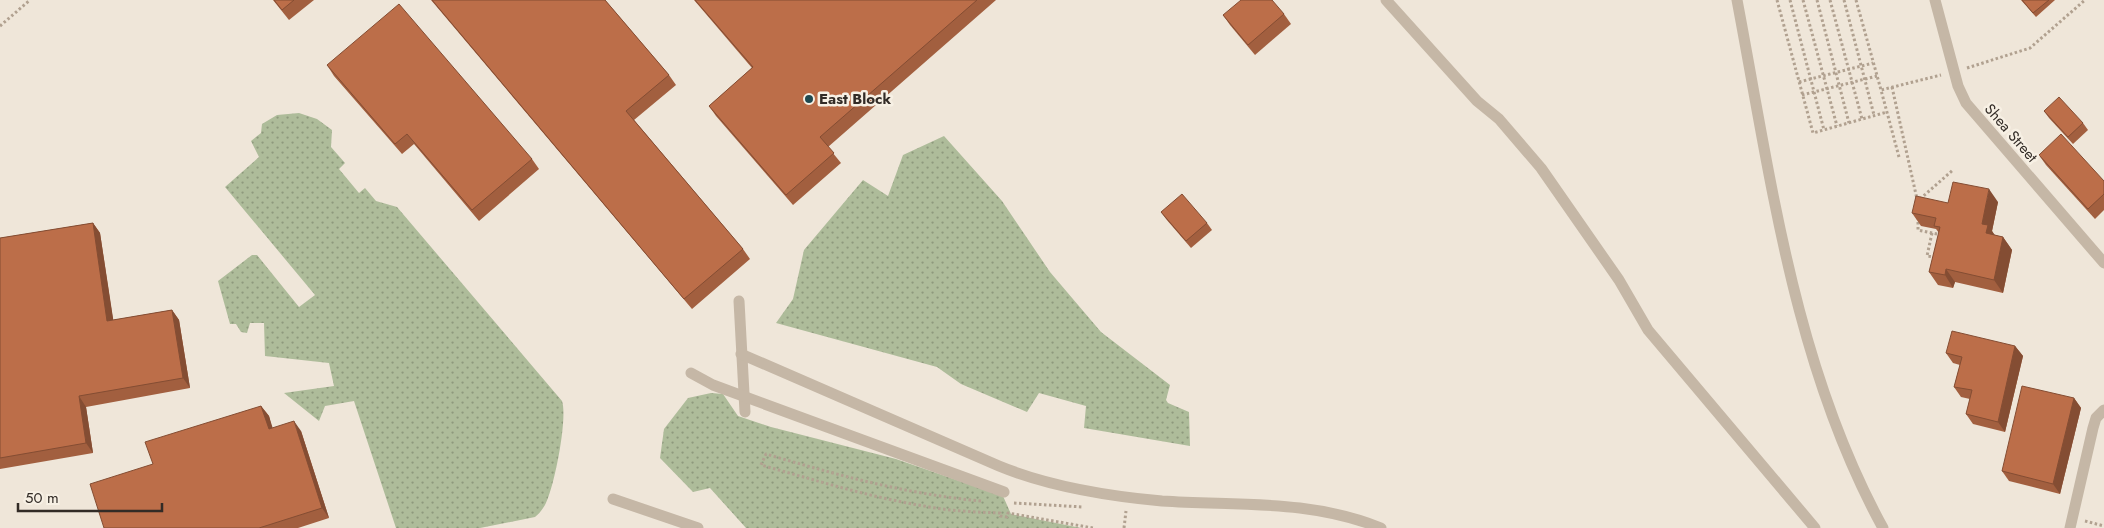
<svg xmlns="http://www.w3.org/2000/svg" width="2104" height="528" viewBox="0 0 2104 528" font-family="Jost,sans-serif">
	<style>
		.grass { fill: url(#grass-dots) }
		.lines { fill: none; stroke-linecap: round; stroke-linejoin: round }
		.path { stroke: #b1a190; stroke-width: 3; stroke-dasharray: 2.5 2.5; stroke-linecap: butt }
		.lane { stroke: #c5b7a6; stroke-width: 11 }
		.wall { fill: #a25f3f }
		.shaded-wall { fill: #844d33 }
		.building { fill: #bc6e49; stroke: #844d33 }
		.poi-dot { fill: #1f4950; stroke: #f7f0e4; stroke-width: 2 }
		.labels { text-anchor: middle; stroke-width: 5; stroke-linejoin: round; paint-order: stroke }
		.poi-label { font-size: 15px; font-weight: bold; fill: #322b26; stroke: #f7f0e4; text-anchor: start }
		.street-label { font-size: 15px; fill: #322b26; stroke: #f7f0e4 }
	</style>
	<defs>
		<pattern id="grass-dots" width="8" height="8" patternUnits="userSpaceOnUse" patternTransform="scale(1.25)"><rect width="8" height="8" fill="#aebc9a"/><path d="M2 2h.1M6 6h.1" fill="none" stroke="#8e997d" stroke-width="1.8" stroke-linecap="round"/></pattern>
	</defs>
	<rect width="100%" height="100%" fill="#efe6d9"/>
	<g class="grass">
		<path d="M299,113L317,119L332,130L331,147L345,163L339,169L359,193L365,188L376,201L397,207L562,401C568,418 554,489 545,505C542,510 539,514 535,517L480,528H396L354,401L325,406L319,421L284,393L334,386L329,363L265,356L264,323H250L247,333L241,332L236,324H230L218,281L252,255H257L299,307L315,295L225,187L259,157L251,141L261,133L262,124L277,115Z"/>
		<path d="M944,136L1002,201L1050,272L1101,332L1170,385L1166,400L1168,403L1189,412L1190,446L1084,428L1086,406L1039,393L1027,412L961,384L937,367L776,323L793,299L804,250L863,180L888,196L903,155Z"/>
		<path d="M711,393L723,394L738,416L771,427L896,459L1003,496L1011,514L1081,528H746L710,488L693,492L660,458L664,429L688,398Z"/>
	</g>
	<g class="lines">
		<g class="path">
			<path d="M1777,0L1813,133L1887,112"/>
			<path d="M1790,0L1824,130"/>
			<path d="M1803,0L1837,126"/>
			<path d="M1817,0L1849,123"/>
			<path d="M1830,0L1862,119"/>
			<path d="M1844,0L1874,115"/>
			<path d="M1856,0L1881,90"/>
			<path d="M0,26L30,0"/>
			<path d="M1967,68L2030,48L2085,0"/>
			<path d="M1799,82L1873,63"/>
			<path d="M1892,87L1917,199"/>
			<path d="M1802,95L1877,76"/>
			<path d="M1899,157L1881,90L1941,75"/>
			<path d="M1920,199L1953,170"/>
			<path d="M1918,217V230L1942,235"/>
			<path d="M1932,233L1927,256L1935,257"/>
			<path d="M981,501C906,494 837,475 766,454L761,465C815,480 869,497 924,506C949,511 975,512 1000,513V516L1007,517L1008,513L1093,528"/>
			<path d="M1014,503L1083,507"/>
			<path d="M2085,521L2104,526"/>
			<path d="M1124,528L1126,511"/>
		</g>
		<g class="lane">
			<path d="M1386,0L1477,101L1499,119L1541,168L1619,280L1648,330L1815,528"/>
			<path d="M1737,0C1771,179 1794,366 1883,528"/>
			<path d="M1935,0L1958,86L1966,103L2104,263"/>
			<path d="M739,301L745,412"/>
			<path d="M741,354L999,466C1050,487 1107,496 1162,501C1238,506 1309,499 1381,528"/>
			<path d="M691,373L713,385L1004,492"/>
			<path d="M613,499L698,528"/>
			<path d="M2070,528L2093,428L2096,418L2104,410"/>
		</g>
	</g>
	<g class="wall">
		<path d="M273,0H314L289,20Z"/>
		<path d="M431,0H605L669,75L676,85L634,120L743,249L750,259L692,309Z"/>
		<path d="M694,0H996L828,147L841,163L793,205L716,116L709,106L752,68Z"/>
		<path d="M2021,0H2055L2036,17Z"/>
		<path d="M1284,14L1291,24L1255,55L1230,25L1223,15Z"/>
		<path d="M327,65L532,159L539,169L479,221L414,144L402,154L334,76Z"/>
		<path d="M2044,111L2083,123L2088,130L2073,144L2049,118Z"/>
		<path d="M2039,155L2104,181V210L2095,219L2046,165Z"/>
		<path d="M1998,202L1992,231L1994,235L2003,237L2012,250L2003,293L1955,282L1953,288L1938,285L1929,272L1939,233L1936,229L1921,226L1912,213L1948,203Z"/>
		<path d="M1161,212L1207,223L1212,230L1191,248L1166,219Z"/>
		<path d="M93,223L100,233L113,320L172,310L179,320L190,388L86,407L93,453L0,469V238Z"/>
		<path d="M2015,346L2023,356L2005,432L1973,424L1966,414L1970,399L1961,397L1954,387L1960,365L1953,363L1946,353Z"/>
		<path d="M2074,398L2081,408L2060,494L2009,481L2002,471Z"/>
		<path d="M261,406L269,416L272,428L301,431L329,518L298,528H104Z"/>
	</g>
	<g class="shaded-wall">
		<path d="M1989,189L1998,202L1992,231L1997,238L1986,233L1982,224Z"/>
		<path d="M93,223L100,233L115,331L107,321Z"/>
		<path d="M2003,237L2012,250L2003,293L1994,280Z"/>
		<path d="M1946,269L1955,282L1953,288L1945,275Z"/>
		<path d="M172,310L179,320L190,388L183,378Z"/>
		<path d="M2015,346L2023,356L2005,432L1998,422Z"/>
		<path d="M79,396L86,407L93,453L86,443Z"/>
		<path d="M2074,398L2081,408L2060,494L2053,484Z"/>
		<path d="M261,406L269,416L276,439L269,429Z"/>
		<path d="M294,421L301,431L329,518L322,508Z"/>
	</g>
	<g class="building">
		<path d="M274,0H294L282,10Z"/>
		<path d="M432,0H605L669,75L626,111L743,249L684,299Z"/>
		<path d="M695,0H977L820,137L834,153L786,195L709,106L753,67Z"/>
		<path d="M1241,0H1272L1284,14L1248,45L1223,15Z"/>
		<path d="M2022,0H2049L2033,13Z"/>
		<path d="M399,4L532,159L472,210L407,134L395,144L327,65Z"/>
		<path d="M2059,97L2083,123L2068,137L2044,111Z"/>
		<path d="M2061,134L2104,181V194L2088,209L2039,155Z"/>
		<path d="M1953,182L1989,189L1982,224L1988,225L1986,233L2003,237L1994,280L1946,269L1945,275L1929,272L1940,227L1934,226L1936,218L1912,213L1916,196L1948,203Z"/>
		<path d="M1182,194L1207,223L1186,241L1161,212Z"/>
		<path d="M93,223L107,321L172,310L183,378L79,396L86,443L0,458V238Z"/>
		<path d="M1952,331L2015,346L1998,422L1966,414L1972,390L1954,387L1962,357L1946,353Z"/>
		<path d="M2022,386L2074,398L2053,484L2002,471Z"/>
		<path d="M261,406L269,429L294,421L322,508L259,528H104L90,484L153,464L145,442Z"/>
	</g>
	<circle class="poi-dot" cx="809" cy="99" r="5"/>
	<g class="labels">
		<g class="poi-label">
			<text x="819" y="104">East Block</text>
		</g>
		<g class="street-label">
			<text transform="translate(2011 133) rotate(49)" y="5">Shea Street</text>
		</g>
	</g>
	<path d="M18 503v8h144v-8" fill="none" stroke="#322b26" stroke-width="2.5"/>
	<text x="25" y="503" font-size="15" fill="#322b26" stroke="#f7f0e4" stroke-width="4" paint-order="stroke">50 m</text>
</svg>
